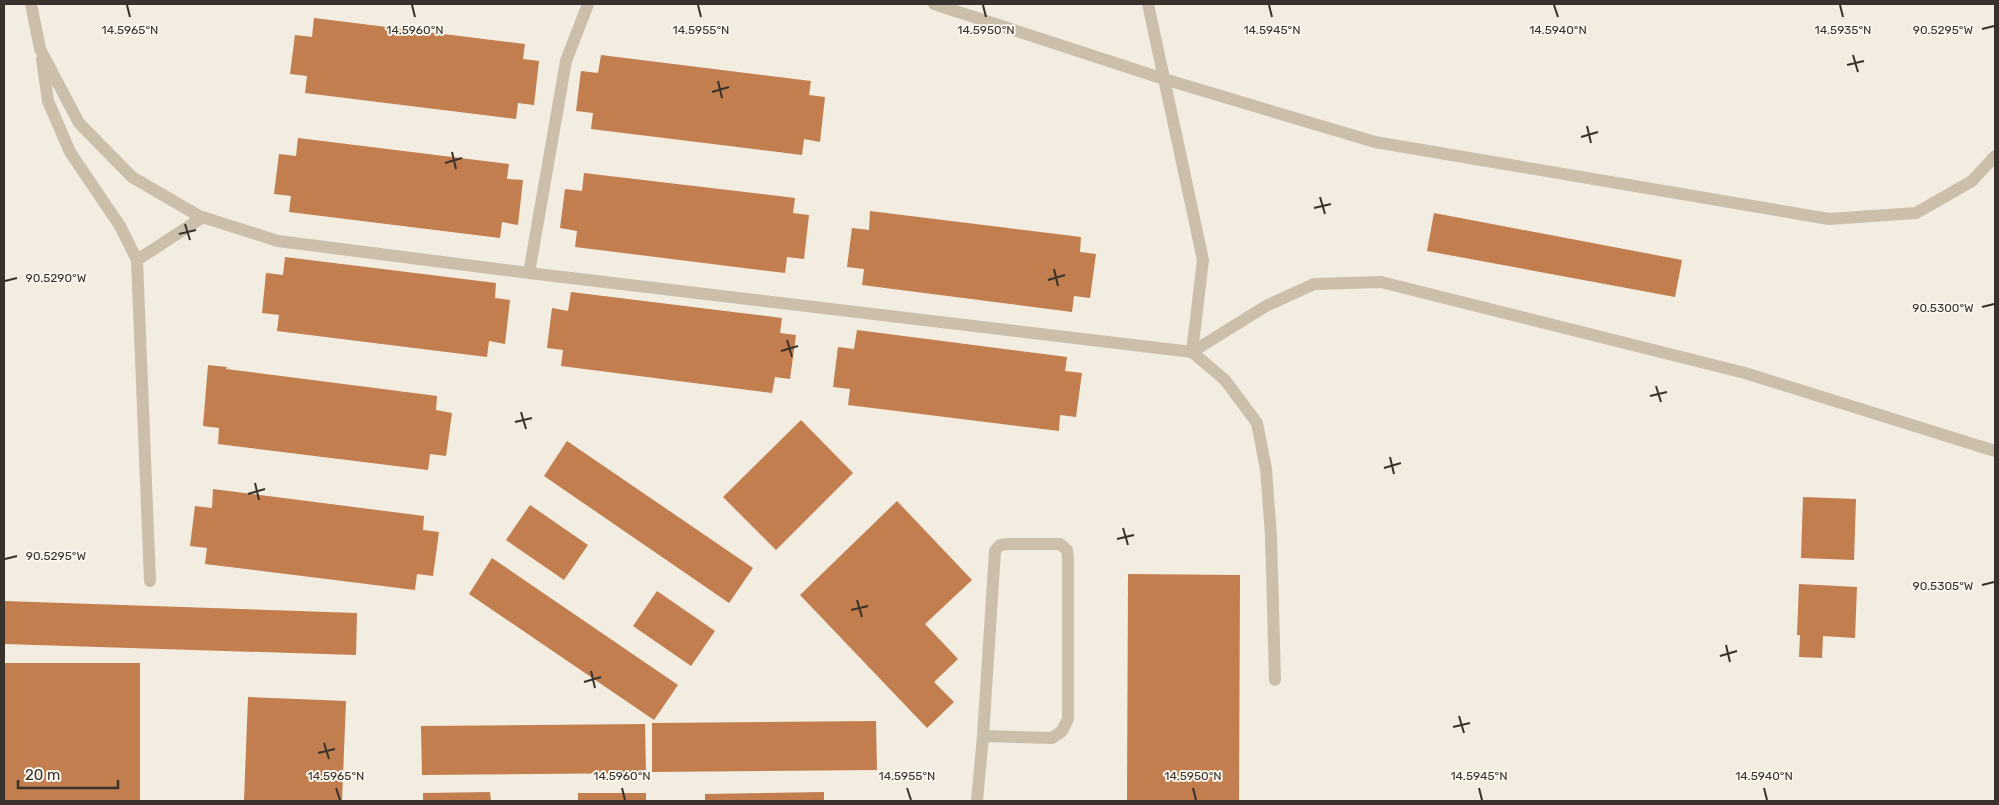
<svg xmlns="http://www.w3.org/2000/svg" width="1999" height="805" viewBox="0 0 1999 805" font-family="Rubik,sans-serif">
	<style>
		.building { fill: #c27e4e }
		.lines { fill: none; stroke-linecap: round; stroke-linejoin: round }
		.minor { stroke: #cbbfac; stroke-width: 12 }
		.ticks { fill: none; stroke: #39312b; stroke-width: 2 }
		.ticks-label { font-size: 12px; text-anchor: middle; fill: #39312b; stroke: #faf6ed; stroke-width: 4; stroke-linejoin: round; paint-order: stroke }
	</style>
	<rect width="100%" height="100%" fill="#f2ede0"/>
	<g class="building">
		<path d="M314,18L525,44L523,59L539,61L534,105L518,103L516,119L305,93L307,76L290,74L295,35L312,37Z"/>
		<path d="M601,55L811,81L809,95L825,97L820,142L804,139L802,155L591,129L593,113L576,111L581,71L598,73Z"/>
		<path d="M298,138L509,164L507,179L523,180L518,225L502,222L500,238L289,212L291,196L274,194L279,154L296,156Z"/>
		<path d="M584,173L795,198L793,213L809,215L804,259L787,257L785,273L575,247L577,231L560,228L565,189L582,191Z"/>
		<path d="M870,211L1081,237L1080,252L1096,254L1090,298L1074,296L1072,312L862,285L864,269L847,267L852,228L869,230Z"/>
		<path d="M1434,213L1682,260L1675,297L1427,251Z"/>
		<path d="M285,257L496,283L495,298L510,300L505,344L489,341L487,357L277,331L279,315L262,313L266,273L283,275Z"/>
		<path d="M571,292L782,318L780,333L796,335L790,379L775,377L772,393L561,366L563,350L547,348L552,308L568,311Z"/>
		<path d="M857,330L1067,357L1065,371L1082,373L1076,417L1060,415L1059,431L848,405L850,389L833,387L838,347L854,349Z"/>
		<path d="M208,365L227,367L226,369L437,396L436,410L452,413L446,456L430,454L428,470L218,444L219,428L203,426Z"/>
		<path d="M801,420L853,473L776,550L723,497Z"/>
		<path d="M567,441L753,568L729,603L544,476Z"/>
		<path d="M213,489L424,516L423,530L439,532L433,576L417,574L415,590L205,564L207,548L190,546L195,506L212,508Z"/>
		<path d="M1803,497L1856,499L1854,560L1801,558Z"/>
		<path d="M897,501L972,580L925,624L958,659L934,682L954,702L927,728L800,595Z"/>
		<path d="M530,505L588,545L564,580L506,540Z"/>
		<path d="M492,558L678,685L654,720L469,594Z"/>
		<path d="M1128,574L1240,575L1239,801H1127Z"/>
		<path d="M1799,584L1857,587L1855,638L1823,636L1822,658L1799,657L1800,635H1797Z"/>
		<path d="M657,591L715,631L691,666L633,626Z"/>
		<path d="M4,601L357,613L356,655L4,644Z"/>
		<rect x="4" y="663" width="136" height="138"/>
		<path d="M248,697L346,701L342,801H244Z"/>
		<path d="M876,721L877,770L652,772V723Z"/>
		<path d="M645,724L646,773L422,775L421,726Z"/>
		<path d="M490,792L491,801H423V793Z"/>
		<path d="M824,792V801H705V794Z"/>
		<rect x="578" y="793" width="68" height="8"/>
	</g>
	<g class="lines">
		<g class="minor">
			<path d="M31,4L40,49L79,123L132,177L199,216L278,241L529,273L1192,352L1266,306L1314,284L1381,282L1745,373L1995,451"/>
			<path d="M934,4L1164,79L1375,142L1829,219L1916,213L1972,181L1995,156"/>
			<path d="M1148,4L1203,260L1192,352L1225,380L1257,423L1266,469L1271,536L1275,680"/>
			<path d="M42,59L48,101L70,152L120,226L137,260L150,581"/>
			<path d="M137,260L203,217"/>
			<path d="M529,273L566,61L588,4"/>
			<path d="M977,801L983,736L995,551L1000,545L1008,544H1060L1067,550L1068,558V719L1062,731L1052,738L983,736"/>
		</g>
	</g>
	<path class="ticks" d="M127,5L130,17M412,5L415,17M698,5L701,17M983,5L986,17M1269,5L1272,17M1554,5L1558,17M1840,5L1843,17M1982,29L1994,26M1853,55L1858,72M1847,65L1864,61M718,81L722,98M712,92L729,87M1587,126L1591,143M1581,137L1598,132M452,152L456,169M445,163L462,158M1320,197L1325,214M1314,208L1331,204M185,224L190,240M179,234L196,230M1054,269L1058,286M1048,280L1065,275M5,281L17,278M1982,307L1994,304M787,340L792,357M781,351L798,346M1656,386L1661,402M1650,396L1667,392M521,412L526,429M515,422L532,418M1390,457L1394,474M1384,468L1401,463M255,483L259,500M248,494L265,489M1123,528L1128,545M1117,539L1134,535M5,559L17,556M1982,585L1994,582M857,600L862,617M851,610L868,606M1726,645L1730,662M1720,656L1737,651M591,671L595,688M584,682L601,677M1459,716L1464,733M1453,727L1470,723M324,743L329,759M318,753L335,749M336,788L340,800M622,788L625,800M907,788L911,800M1193,788L1196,800M1479,788L1482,800M1764,788L1767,800"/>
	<g class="ticks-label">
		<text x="1943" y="34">90.5295°W</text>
		<text x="130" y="34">14.5965°N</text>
		<text x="415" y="34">14.5960°N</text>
		<text x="701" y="34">14.5955°N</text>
		<text x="986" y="34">14.5950°N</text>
		<text x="1272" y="34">14.5945°N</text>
		<text x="1558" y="34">14.5940°N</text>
		<text x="1843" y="34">14.5935°N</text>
		<text x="56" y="282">90.5290°W</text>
		<text x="1943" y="312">90.5300°W</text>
		<text x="56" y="560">90.5295°W</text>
		<text x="1943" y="590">90.5305°W</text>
		<text x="336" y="780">14.5965°N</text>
		<text x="622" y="780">14.5960°N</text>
		<text x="907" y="780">14.5955°N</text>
		<text x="1193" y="780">14.5950°N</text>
		<text x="1479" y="780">14.5945°N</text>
		<text x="1764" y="780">14.5940°N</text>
	</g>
	<rect width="1999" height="805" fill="none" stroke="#39312b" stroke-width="10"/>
	<path d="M18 780v8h100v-8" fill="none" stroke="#39312b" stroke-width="2.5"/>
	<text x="25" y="780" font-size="15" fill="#39312b" stroke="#faf6ed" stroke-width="4" paint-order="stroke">20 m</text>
</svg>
